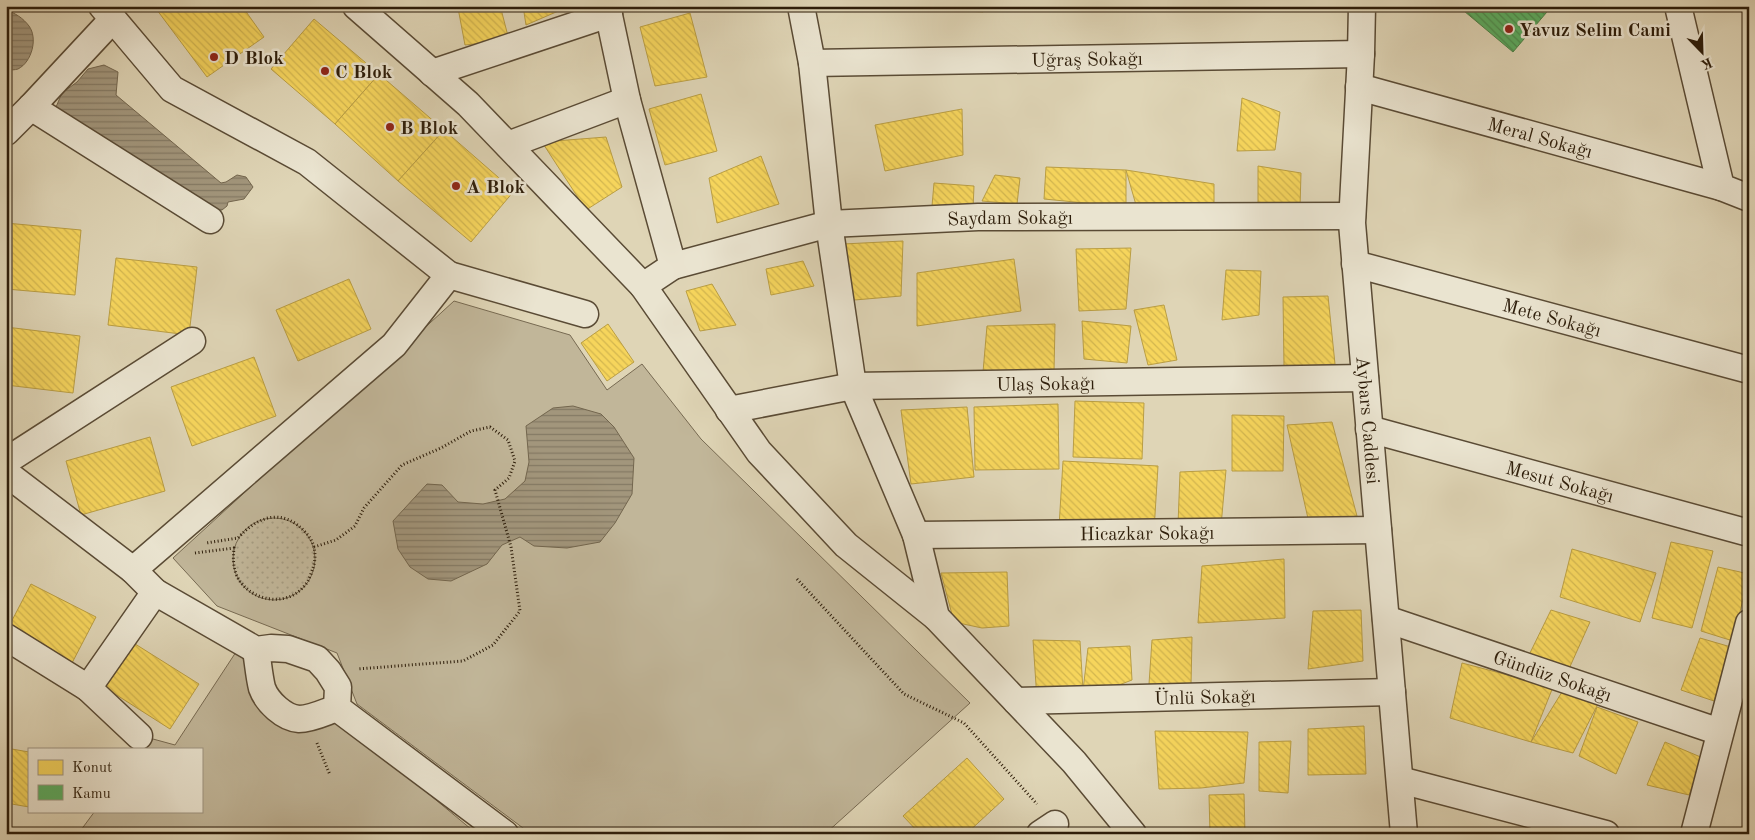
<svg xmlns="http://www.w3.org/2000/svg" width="1755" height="840" viewBox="0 0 1755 840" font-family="'Old Standard TT',serif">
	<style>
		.grass { fill: #c1b699; stroke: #776a52 }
		.park { fill: url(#park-dots); stroke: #776a52 }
		.water { fill: url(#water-rules); stroke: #73664e }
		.homes { fill: url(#homes-back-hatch); stroke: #ba9e43 }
		.public { fill: url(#public-back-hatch); stroke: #4c8247 }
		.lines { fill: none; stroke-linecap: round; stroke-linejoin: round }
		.minor-casing { stroke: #5a4b35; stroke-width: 29 }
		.path { stroke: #2d1d0a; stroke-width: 3; stroke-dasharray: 1 2.5; stroke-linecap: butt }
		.minor { stroke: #eae4d0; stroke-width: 26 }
		.poi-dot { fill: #8f2418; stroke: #eae4d0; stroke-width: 2 }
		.labels { text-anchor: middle; stroke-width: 5; stroke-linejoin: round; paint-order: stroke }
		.poi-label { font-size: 19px; font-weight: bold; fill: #2d1d0a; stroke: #eae4d0; text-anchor: start }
		.street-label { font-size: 19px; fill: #2d1d0a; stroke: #eae4d0 }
	</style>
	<defs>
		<pattern id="park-dots" width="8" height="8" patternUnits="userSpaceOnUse" patternTransform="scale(1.25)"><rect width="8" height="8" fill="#c1b699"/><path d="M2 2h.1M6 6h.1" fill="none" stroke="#a69c82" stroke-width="1.8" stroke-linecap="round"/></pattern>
		<pattern id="water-rules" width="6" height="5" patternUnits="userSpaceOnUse" patternTransform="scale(1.25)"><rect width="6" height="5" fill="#a2967c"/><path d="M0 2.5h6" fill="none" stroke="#847a64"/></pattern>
		<pattern id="homes-back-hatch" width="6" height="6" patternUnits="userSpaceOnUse" patternTransform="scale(1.25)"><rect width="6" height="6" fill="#f6d55c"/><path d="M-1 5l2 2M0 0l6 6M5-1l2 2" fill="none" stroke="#d3b64f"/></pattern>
		<pattern id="public-back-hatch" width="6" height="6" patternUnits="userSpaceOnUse" patternTransform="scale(1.25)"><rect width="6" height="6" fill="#5aae61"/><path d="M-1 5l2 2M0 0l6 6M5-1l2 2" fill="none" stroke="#4b8d4e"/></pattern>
	</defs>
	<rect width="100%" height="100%" fill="#dfd5b6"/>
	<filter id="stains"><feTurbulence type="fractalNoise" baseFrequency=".004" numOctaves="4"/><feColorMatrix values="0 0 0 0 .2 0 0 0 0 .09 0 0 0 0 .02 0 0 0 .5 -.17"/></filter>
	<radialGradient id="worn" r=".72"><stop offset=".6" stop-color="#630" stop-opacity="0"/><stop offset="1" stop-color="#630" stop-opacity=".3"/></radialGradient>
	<g class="grass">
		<path d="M454,301L570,335L607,390L642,364L701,439L970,703L825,834H531L357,704L337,653L217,606L173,558Z"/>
		<path d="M236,652L245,655L252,692L336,717L477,834H78L95,811H201V749H145L153,739L175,745Z"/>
	</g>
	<circle class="park" cx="274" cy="559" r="41"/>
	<g class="water">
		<path d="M6,10C15,13 23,18 29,26C38,38 32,62 18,69C15,70 10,70 6,70Z"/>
		<path d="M104,65L118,72L116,95L221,183L226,182L237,175L246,177L253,187L244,199L228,202L227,206L222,210L213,211L62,120L56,107L62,93L77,82L88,69Z"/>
		<path d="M573,406L601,414L614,427L634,458L632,494L615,523L600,542L567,548L534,546L520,537L502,545L487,564L451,581L428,579L410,567L398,549L393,521L427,484L442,485L458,502L483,504L505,499L525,481L529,462L526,426L553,408Z"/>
	</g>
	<g class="homes">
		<path d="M154,6H242L264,37L207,77Z"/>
		<path d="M523,6H570L526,25Z"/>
		<path d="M936,6H983V12L937,9Z"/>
		<path d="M458,8L501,9L509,40L465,45Z"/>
		<path d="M690,13L707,77L655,86L640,27Z"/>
		<path d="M314,19L379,74L335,124L271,69Z"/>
		<path d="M379,74L444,130L398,181L335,124Z"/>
		<path d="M701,94L717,151L665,165L649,109Z"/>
		<path d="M1242,98L1280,112L1275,150L1237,151Z"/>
		<path d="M962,109L963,155L885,171L875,125Z"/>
		<path d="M444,130L514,191L471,242L398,181Z"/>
		<path d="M606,137L622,187L586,210L542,142Z"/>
		<path d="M761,156L779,204L717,223L709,178Z"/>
		<path d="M1258,166L1301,173L1300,207L1258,205Z"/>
		<path d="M1046,167L1126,170V207L1044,199Z"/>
		<path d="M1126,170L1214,184V216L1136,205Z"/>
		<path d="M995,175L1020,178L1017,204L982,201Z"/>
		<path d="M934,183L974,186L973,209L932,206Z"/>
		<path d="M6,223L81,230L75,295L6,289Z"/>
		<path d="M903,241L901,296L843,301V244Z"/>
		<path d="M1131,248L1126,309L1079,311L1076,249Z"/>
		<path d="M116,258L197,267L189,335L108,325Z"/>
		<path d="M1014,259L1021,311L917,326V273Z"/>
		<path d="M803,261L814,286L771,295L766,269Z"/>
		<path d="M1226,270L1261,271L1259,315L1222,320Z"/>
		<path d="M349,279L371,329L298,361L276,310Z"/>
		<path d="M712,284L736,325L700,331L686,291Z"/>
		<path d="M1328,296L1335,364L1284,367L1283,297Z"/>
		<path d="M1164,305L1177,360L1148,365L1134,310Z"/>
		<path d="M1082,321L1131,326L1127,363L1084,359Z"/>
		<path d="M608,324L634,362L607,381L581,343Z"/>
		<path d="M1055,324L1054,372H983L987,326Z"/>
		<path d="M6,327L80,336L73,393L6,385Z"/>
		<path d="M254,357L276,416L192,446L171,387Z"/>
		<path d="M1075,401L1144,403L1142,459L1073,457Z"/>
		<path d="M1058,404L1059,469L975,470L974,407Z"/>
		<path d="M967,407L974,477L911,484L901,410Z"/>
		<path d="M1232,415L1284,416L1283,471H1232Z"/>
		<path d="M1332,422L1357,516L1309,523L1287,425Z"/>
		<path d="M150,437L165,491L81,515L66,461Z"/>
		<path d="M1063,461L1158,466L1154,531L1059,527Z"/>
		<path d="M1226,470L1221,526L1178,525L1180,472Z"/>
		<path d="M1671,542L1713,551L1692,628L1652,618Z"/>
		<path d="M1572,549L1656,573L1640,622L1560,597Z"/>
		<path d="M6,558L12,560L6,574Z"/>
		<path d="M1284,559L1285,618L1198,623L1202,566Z"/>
		<path d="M1718,567L1749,574L1733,641L1701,631Z"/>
		<path d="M1007,572L1009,626L982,628L954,622L941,573Z"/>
		<path d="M31,584L96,617L72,663L7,630Z"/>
		<path d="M1361,610L1363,661L1308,669L1313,611Z"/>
		<path d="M1551,610L1590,622L1568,671L1529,655Z"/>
		<path d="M1192,637L1191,686L1149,684L1152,640Z"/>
		<path d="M1700,638L1731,647L1714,701L1681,690Z"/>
		<path d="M1033,640L1080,641L1083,691L1037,700Z"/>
		<path d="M132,642L199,684L170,729L104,687Z"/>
		<path d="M1130,646L1132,680L1082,699L1088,648Z"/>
		<path d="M1462,663L1553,687L1531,742L1450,718Z"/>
		<path d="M1562,692L1600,700L1573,753L1531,742Z"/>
		<path d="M1597,707L1638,722L1616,774L1579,756Z"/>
		<path d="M1364,726L1366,774L1308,775V729Z"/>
		<path d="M1155,731L1248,732L1244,783L1201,788L1159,789Z"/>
		<path d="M1291,741L1288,793L1259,791V742Z"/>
		<path d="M1665,742L1703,758L1689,795L1647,785Z"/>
		<path d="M6,748L29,752V807L6,803Z"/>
		<path d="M967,758L1004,799L966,834H920L903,816Z"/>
		<path d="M1244,794L1245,834H1210L1209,795Z"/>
		<path d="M1749,804V834H1741Z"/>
	</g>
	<path class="public" d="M1458,6H1552L1513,52Z"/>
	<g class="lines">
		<g class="minor-casing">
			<g id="minor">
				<path d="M102,6L172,89L307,162L449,275L394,345L133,570L155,592L256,650L271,648L288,649L317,659L328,671L338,687L337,708L505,834"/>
				<path d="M356,6L468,104L643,286"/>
				<path d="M607,6L627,100L673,266"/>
				<path d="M801,6L812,63L829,224L853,386L916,535L936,617L1074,762L1133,834"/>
				<path id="s1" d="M1362,6L1361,54L1352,223L1404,834"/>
				<path d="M1678,6L1721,187L1749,198"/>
				<path id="s2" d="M812,63L1361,54"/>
				<path d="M432,73L609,14"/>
				<path id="s3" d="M1359,87L1721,187"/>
				<path d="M31,107L210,220"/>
				<path d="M6,132L31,107L113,19"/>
				<path d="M508,145L627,100"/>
				<path id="s4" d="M1355,264L1749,370"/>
				<path d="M449,275L585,314"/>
				<path id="s5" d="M729,410L853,386L1365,378"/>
				<path id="s6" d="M1369,429L1749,533"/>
				<path d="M6,461L192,341"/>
				<path d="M6,473L133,570"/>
				<path id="s7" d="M916,535L1378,530"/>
				<path id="s8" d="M936,617L846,545L759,452L643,286L673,266L829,224L978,217L1352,216"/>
				<path id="s9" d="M1386,619L1720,732"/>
				<path d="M6,637L88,688L155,592"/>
				<path d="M256,650C258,662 259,676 262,688C267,702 284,718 299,719C312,719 325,712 337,708"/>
				<path d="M88,688L139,736"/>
				<path id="s10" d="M1016,701L1392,692"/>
				<path d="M1400,780L1606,834"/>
				<path d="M1040,834L1055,824"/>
				<path d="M1694,834L1749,623"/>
			</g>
		</g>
		<g class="path">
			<path d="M314,547L336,540L355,526L364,508L402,465L441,448L471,431L490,427L508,440L515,461L509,478L495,490L511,547L520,611L493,645L463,661L357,669"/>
			<path d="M195,553L234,548C233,557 233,565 236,574C247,601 287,609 305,585C309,581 311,573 313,568C317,556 315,542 306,533C283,507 258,516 238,538L206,543"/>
			<path d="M797,579L904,694L964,723L1037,804"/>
			<path d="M317,743L330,775"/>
		</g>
		<use href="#minor" class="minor"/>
	</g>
	<g class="poi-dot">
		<circle cx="1509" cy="29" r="5"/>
		<circle cx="214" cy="57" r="5"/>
		<circle cx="325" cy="71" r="5"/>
		<circle cx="390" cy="127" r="5"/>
		<circle cx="456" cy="186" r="5"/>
	</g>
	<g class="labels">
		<g class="poi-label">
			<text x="1519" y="36">Yavuz Selim Cami</text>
			<text x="224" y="64">D Blok</text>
			<text x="335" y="78">C Blok</text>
			<text x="400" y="134">B Blok</text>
			<text x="466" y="193">A Blok</text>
		</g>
		<g class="street-label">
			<text dy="7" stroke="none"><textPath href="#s2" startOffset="275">Uğraş Sokağı</textPath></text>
			<text dy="7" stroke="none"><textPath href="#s3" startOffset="188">Meral Sokağı</textPath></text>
			<text dy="7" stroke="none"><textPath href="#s8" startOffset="824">Saydam Sokağı</textPath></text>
			<text dy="7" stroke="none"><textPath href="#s4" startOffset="204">Mete Sokağı</textPath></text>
			<text dy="7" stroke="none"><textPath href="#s5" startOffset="319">Ulaş Sokağı</textPath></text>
			<text dy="7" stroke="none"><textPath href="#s1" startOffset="415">Aybars Caddesi</textPath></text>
			<text dy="7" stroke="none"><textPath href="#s6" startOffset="198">Mesut Sokağı</textPath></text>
			<text dy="7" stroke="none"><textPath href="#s7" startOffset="231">Hicazkar Sokağı</textPath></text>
			<text dy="7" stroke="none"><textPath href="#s9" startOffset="176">Gündüz Sokağı</textPath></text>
			<text dy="7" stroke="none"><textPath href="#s10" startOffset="189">Ünlü Sokağı</textPath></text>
		</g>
	</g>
	<rect width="1755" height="840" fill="none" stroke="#dfd5b6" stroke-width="25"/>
	<rect x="8" y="8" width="1740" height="825" fill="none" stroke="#2d1d0a" stroke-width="2.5"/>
	<rect x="12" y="12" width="1730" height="815" fill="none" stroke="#2d1d0a"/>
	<rect x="28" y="748" width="175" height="65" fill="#eae4d0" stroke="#9e9481"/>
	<rect x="38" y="760" width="25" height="15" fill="#f6d55c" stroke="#9e9481"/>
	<text x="72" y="772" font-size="15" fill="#2d1d0a">Konut</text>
	<rect x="38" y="785" width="25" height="15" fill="#5aae61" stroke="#9e9481"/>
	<text x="72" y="798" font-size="15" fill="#2d1d0a">Kamu</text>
	<g transform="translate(1702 52) rotate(157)" stroke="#eae4d0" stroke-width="4" paint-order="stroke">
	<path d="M0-4L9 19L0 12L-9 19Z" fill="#2d1d0a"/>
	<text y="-8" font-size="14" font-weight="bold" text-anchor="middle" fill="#2d1d0a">K</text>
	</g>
	<rect width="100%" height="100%" filter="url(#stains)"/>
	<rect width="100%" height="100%" fill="url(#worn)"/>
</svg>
